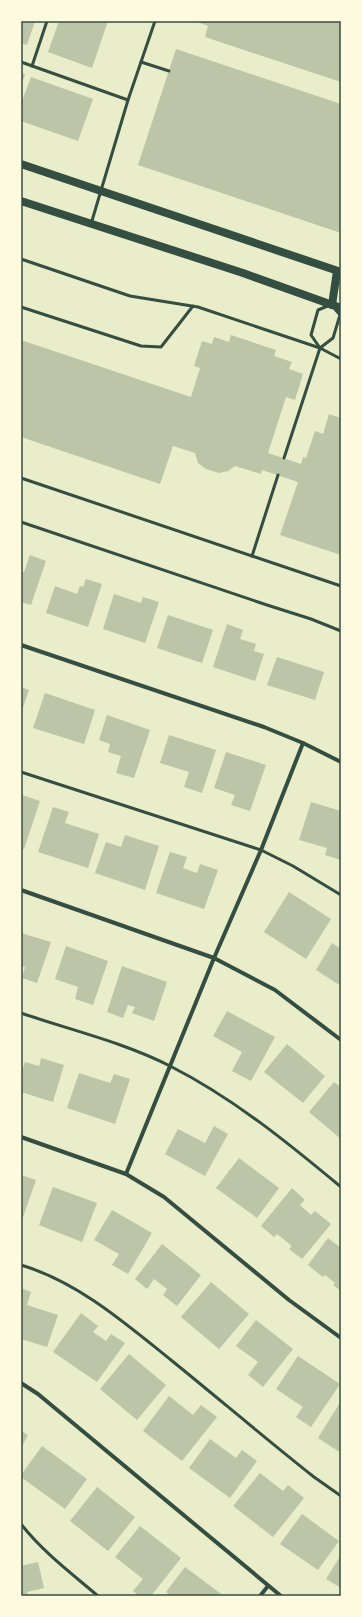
<svg xmlns="http://www.w3.org/2000/svg" width="362" height="1617" viewBox="0 0 362 1617" font-family="Lato,sans-serif">
	<style>
		.building { fill: #bcc5a7 }
		.lines { fill: none; stroke-linecap: round; stroke-linejoin: round }
		.service { stroke: #344e41; stroke-width: 3 }
		.minor { stroke: #344e41; stroke-width: 4 }
		.secondary { stroke: #344e41; stroke-width: 8 }
		.neatline { fill: none; stroke: #344e41; stroke-width: 1.5 }
	</style>
	<rect width="100%" height="100%" fill="#e9edc9"/>
	<g class="building">
		<path d="M21,21H35L27,45L21,43Z"/>
		<path d="M59,21H108L92,68L48,52Z"/>
		<path d="M195,21H341V82L205,37L208,26Z"/>
		<path d="M176,49L341,104V233L138,165Z"/>
		<path d="M21,73L25,74L21,87Z"/>
		<path d="M31,77L93,99L78,141L21,121V104Z"/>
		<path d="M231,335L276,350L274,356L292,362L289,369L303,374L295,400L286,397L268,453L301,464L303,457L306,458L315,431L323,434L329,414L341,418V555L280,535L298,482L262,470L261,474L235,466L228,471L219,473L206,469L198,463L195,453L173,446L160,484L21,437V340L191,397L200,368L194,366L202,341L212,344L214,337L229,342Z"/>
		<path d="M30,555L46,561L31,605L21,602V571L24,572Z"/>
		<path d="M86,579L102,584L88,627L46,613L55,586L77,594L80,586L83,587Z"/>
		<path d="M114,594L141,603L143,597L159,602L145,643L103,629Z"/>
		<path d="M168,615L213,630L202,663L157,648Z"/>
		<path d="M227,624L243,630L240,639L256,644L254,651L264,654L255,681L213,667Z"/>
		<path d="M277,657L324,672L315,700L267,685Z"/>
		<path d="M21,687L29,690L21,713Z"/>
		<path d="M45,693L95,710L84,744L33,728Z"/>
		<path d="M107,715L150,730L134,778L116,773L121,756L108,752L110,744L99,740Z"/>
		<path d="M169,735L216,750L202,793L184,787L189,772L160,763Z"/>
		<path d="M226,752L266,765L250,811L231,805L235,795L214,788Z"/>
		<path d="M22,795L40,801L24,849L21,848Z"/>
		<path d="M311,802L341,811V860L325,855L327,848L299,840Z"/>
		<path d="M53,807L69,812L65,823L99,834L88,868L38,852Z"/>
		<path d="M125,835L159,846L145,890L95,873L106,842L121,847Z"/>
		<path d="M170,852L187,857L183,868L197,873L200,864L218,870L204,909L156,893Z"/>
		<path d="M289,892L331,919L306,959L264,932Z"/>
		<path d="M21,933L51,942L37,983L22,978L25,967L21,966Z"/>
		<path d="M332,943L341,949V986L316,970Z"/>
		<path d="M66,946L108,961L93,1005L75,999L78,987L55,979Z"/>
		<path d="M122,966L167,982L154,1021L132,1013L135,1007L128,1005L123,1018L107,1012Z"/>
		<path d="M227,1011L275,1037L251,1081L232,1071L242,1052L213,1036Z"/>
		<path d="M287,1044L325,1076L303,1103L264,1072Z"/>
		<path d="M41,1058L64,1065L53,1102L21,1092V1074L25,1062L39,1066Z"/>
		<path d="M79,1073L110,1083L114,1074L130,1079L115,1124L67,1108Z"/>
		<path d="M334,1082L341,1087V1139L309,1112Z"/>
		<path d="M214,1126L228,1134L205,1176L165,1154L178,1129L205,1143Z"/>
		<path d="M239,1158L279,1188L257,1218L216,1188Z"/>
		<path d="M21,1175L36,1180L22,1220H21Z"/>
		<path d="M53,1187L97,1203L82,1242L39,1225Z"/>
		<path d="M292,1188L305,1200L300,1205L311,1215L315,1211L331,1224L302,1259L289,1249L292,1246L277,1234L274,1237L261,1226Z"/>
		<path d="M112,1210L152,1233L128,1274L112,1265L119,1254L94,1240Z"/>
		<path d="M328,1238L341,1248V1291L333,1285L335,1283L325,1275L323,1277L308,1265Z"/>
		<path d="M162,1244L201,1275L177,1306L163,1295L167,1289L154,1279L147,1289L135,1279Z"/>
		<path d="M211,1282L249,1314L219,1349L181,1317Z"/>
		<path d="M21,1288L31,1292L27,1305L58,1315L47,1347L21,1339Z"/>
		<path d="M81,1313L98,1326L93,1332L106,1341L111,1334L125,1343L97,1382L53,1352Z"/>
		<path d="M256,1320L293,1349L263,1387L248,1375L258,1362L236,1346Z"/>
		<path d="M129,1354L166,1385L137,1420L100,1389Z"/>
		<path d="M298,1356L340,1384L311,1427L296,1417L303,1407L276,1389Z"/>
		<path d="M169,1396L193,1415L201,1405L217,1417L182,1461L143,1431Z"/>
		<path d="M341,1401V1453L318,1438Z"/>
		<path d="M21,1431L28,1435L21,1448Z"/>
		<path d="M210,1439L236,1458L242,1450L257,1461L230,1498L189,1468Z"/>
		<path d="M42,1446L87,1479L65,1509L21,1477V1475Z"/>
		<path d="M260,1473L283,1491L288,1485L304,1498L273,1537L233,1506Z"/>
		<path d="M97,1487L135,1517L108,1551L70,1521Z"/>
		<path d="M302,1514L339,1541L318,1570L280,1544Z"/>
		<path d="M140,1526L181,1558L151,1596H139L133,1591L143,1579L115,1557Z"/>
		<path d="M341,1555V1588L326,1579Z"/>
		<path d="M38,1562L44,1588L27,1592L28,1596H21V1591L23,1590L21,1582V1566Z"/>
		<path d="M185,1567L224,1596H171L166,1592Z"/>
	</g>
	<g class="lines">
		<g class="service">
			<path d="M21,62L128,100"/>
			<path d="M141,62L169,71"/>
			<path d="M32,66L47,21"/>
			<path d="M91,224L128,100L155,21"/>
			<path d="M21,259L130,296L198,307L320,348L341,359"/>
			<path d="M21,307L141,346L161,347L193,306"/>
			<path d="M320,348L311,335L318,310L330,305"/>
			<path d="M284,458L320,348L333,338L340,315L334,308"/>
			<path d="M21,478L341,586"/>
			<path d="M21,522L267,605L311,619L341,631"/>
			<path d="M252,556L278,475"/>
			<path d="M21,772L261,850L293,866L341,895"/>
			<path d="M21,1013C70,1030 123,1042 170,1066C233,1098 287,1142 341,1187"/>
			<path d="M21,1265C78,1282 125,1323 171,1360C219,1399 266,1439 314,1477L341,1496"/>
			<path d="M21,1524C43,1552 71,1573 98,1596"/>
		</g>
		<g class="minor">
			<path d="M21,645L264,727L303,743L341,762"/>
			<path d="M21,890L214,958L275,990L341,1040"/>
			<path d="M21,1137L126,1174L164,1197L289,1300L341,1338"/>
			<path d="M126,1174L214,958L261,850L303,743"/>
			<path d="M21,1383L38,1394L281,1596"/>
			<path d="M260,1596L268,1586"/>
		</g>
		<g class="secondary">
			<path d="M21,164L341,272"/>
			<path d="M21,201L243,273L341,308"/>
			<path d="M332,305L337,271"/>
		</g>
	</g>
	<rect width="362" height="1617" fill="none" stroke="#fefae0" stroke-width="44"/>
	<rect x="22" y="22" width="318" height="1573" class="neatline"/>
</svg>
